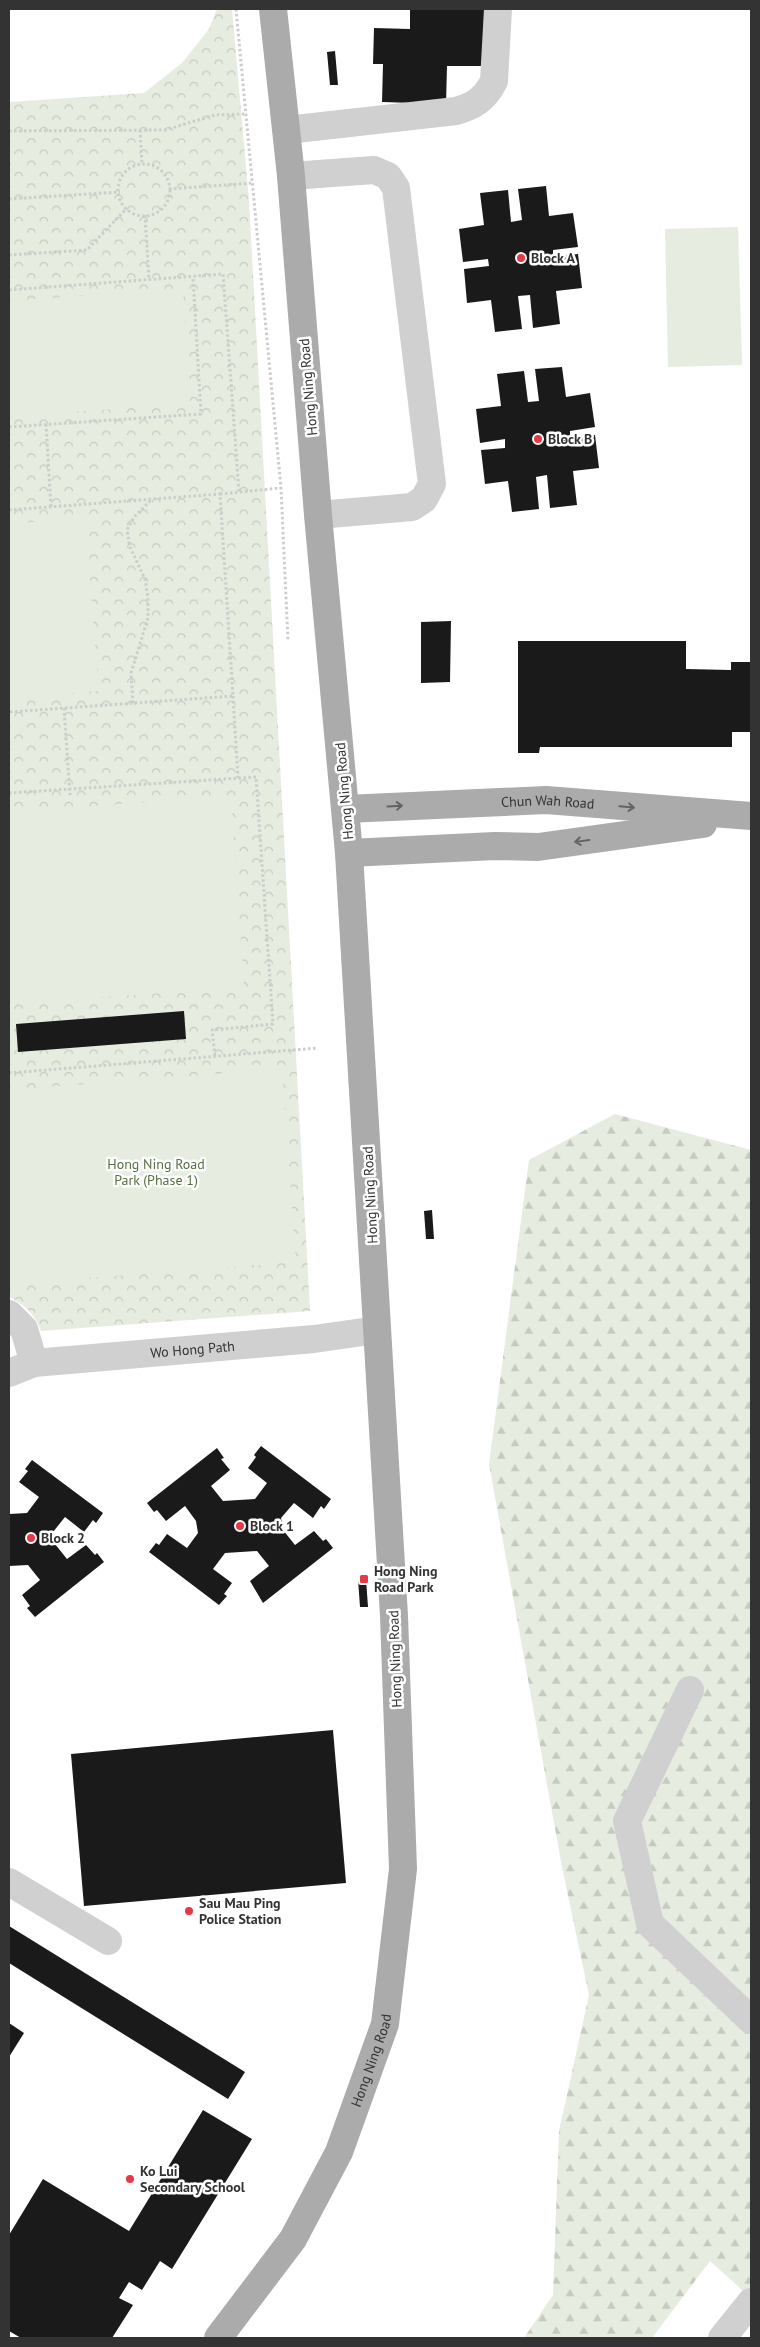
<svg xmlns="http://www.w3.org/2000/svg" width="760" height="2347" viewBox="0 0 760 2347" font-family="'PT Sans',sans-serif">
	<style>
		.forest { fill: url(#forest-firs) }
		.park { fill: url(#park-crowns) }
		.pitch { fill: #e6ecdf }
		.building { fill: #1a1a1a }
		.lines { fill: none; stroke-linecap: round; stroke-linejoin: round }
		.path { stroke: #cdcdcd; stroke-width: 3; stroke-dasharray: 2.5 2.5; stroke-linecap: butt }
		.minor { stroke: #d0d0d0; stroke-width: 28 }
		.major { stroke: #ababab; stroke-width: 28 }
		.oneway { stroke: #636363 }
		.poi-dot { fill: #e63946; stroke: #fff; stroke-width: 2 }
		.labels { text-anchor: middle; stroke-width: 5; stroke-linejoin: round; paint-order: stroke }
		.poi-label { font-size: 14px; font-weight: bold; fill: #333; stroke: #fff; text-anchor: start }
		.street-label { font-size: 14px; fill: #333; stroke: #fff }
		.park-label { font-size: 14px; fill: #56703f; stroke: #fff }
	</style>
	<defs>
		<pattern id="forest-firs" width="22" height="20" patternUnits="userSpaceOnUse" patternTransform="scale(1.25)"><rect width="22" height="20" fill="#e6ecdf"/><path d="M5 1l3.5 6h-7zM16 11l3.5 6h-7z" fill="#c6cbc0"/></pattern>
		<pattern id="park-crowns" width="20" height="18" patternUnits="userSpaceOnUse" patternTransform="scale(1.25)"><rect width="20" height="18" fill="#e6ecdf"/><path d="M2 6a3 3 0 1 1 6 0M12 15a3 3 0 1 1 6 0" fill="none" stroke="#c6cbc0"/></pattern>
	</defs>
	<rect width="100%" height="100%" fill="#fff"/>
	<path class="forest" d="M615,1114L751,1150V2298L710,2261L652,2338H524L553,2295L559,2131L589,1995L562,1867L489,1464L529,1160Z"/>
	<path class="park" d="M217,9H232L249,201L310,1311L41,1331C36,1315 24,1304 9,1297V102L144,93L182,63L209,29Z"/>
	<g class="pitch">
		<path d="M738,227L742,365L668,367L665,229Z"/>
		<path d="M183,289L190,404L9,416V301Z"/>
		<path d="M85,518L99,691L9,699V524Z"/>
		<path d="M231,796L244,987L9,1004V812Z"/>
		<path d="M282,1069L296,1262L9,1284V1090Z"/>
	</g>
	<g class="building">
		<path d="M410,9H487L486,66H447L446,104L382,102L383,64H373L374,28L410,29Z"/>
		<path d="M335,51L338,85H330L327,52Z"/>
		<path d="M546,186L549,216L573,213L578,247L553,250V257L578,254L582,288L556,291L560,324L533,328L530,295L518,296L522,329L495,332L491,300L467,303L464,269L489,266L488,259L463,262L459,229L484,225L480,193L508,190L511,222L522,220L518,189Z"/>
		<path d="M562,367L566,397L590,393L595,427L570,431V438L595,435L599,468L573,471L577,505L550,508L547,475L536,477L539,509L512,512L508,481L485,484L481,450L505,448V439L480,443L476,409L501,406L497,374L524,371L528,402L539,401L535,369Z"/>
		<path d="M451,621L450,682L421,683V622Z"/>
		<path d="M518,641H686V669L731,670V662H751V732H732V747H540L539,753H518Z"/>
		<path d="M184,1011L186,1039L18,1052L16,1024Z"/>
		<path d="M432,1210L434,1239H426L424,1211Z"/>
		<path d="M261,1446L331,1499L324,1509L321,1506L313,1518L294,1503L281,1518L283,1530L295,1545L314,1531L323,1541L326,1539L333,1548L263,1603L250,1581L269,1566L257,1551L225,1553L213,1569L232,1583L224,1594L227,1596L219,1605L149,1552L156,1543L159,1545L167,1534L187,1548L198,1533L196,1521L185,1506L166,1521L157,1510L154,1512L147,1503L217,1448L224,1458L221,1459L230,1470L211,1486L223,1501L255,1499L267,1483L248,1468L256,1457L254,1455Z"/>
		<path d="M32,1460L103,1513L96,1523L93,1520L84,1532L65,1517L53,1532L55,1544L67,1559L86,1545L95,1555L97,1553L104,1562L35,1617L27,1608L30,1606L22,1595L40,1580L28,1565L9,1566V1514L27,1513L39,1497L19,1482L28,1471L25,1469Z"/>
		<path d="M358,1579H366L368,1607H360Z"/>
		<path d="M333,1730L346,1883L84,1906L71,1754Z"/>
		<path d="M9,1926L245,2072L228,2099L9,1963Z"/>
		<path d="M9,2023L24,2033L9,2057Z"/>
		<path d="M203,2110L252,2139L172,2269L160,2261L142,2290L129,2282L119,2298L133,2305L112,2338H21L9,2331V2235L43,2179L129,2231Z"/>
	</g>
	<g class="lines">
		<g class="path">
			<path d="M236,9L281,488L288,641"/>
			<path d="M140,130L142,165"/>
			<path d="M9,131L165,130L215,115L247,114"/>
			<circle cx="144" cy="190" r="26"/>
			<path d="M169,189L253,183"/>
			<path d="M9,199L120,192"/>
			<path d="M145,215L149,280"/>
			<path d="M9,255L87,250L127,208"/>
			<path d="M9,290L223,274L239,492"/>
			<path d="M46,424L51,507"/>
			<path d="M9,427L201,414L193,277"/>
			<path d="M220,494L281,488"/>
			<path d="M9,510L220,494L233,696L9,712"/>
			<path d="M233,696L238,778"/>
			<path d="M133,703L131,673L148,618V598L145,579L130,547L127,530L134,517L152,499"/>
			<path d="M64,708L70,795"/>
			<path d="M9,793L256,777L273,1024L212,1030L215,1057"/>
			<path d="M9,1073L318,1048"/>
		</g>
		<g class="minor">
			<path d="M287,130L456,111C474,106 485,99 494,81L498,9"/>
			<path d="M291,176L374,170L388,176L396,188L432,484L424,499L412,507L318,515"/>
			<path d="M9,1314L24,1329L34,1363"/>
			<path id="s1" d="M9,1373L34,1363L314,1339L377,1330"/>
			<path d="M690,1690L627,1821L650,1924L751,2020"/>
			<path d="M9,1882L108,1941"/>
			<path d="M722,2338L751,2302"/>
		</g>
		<g class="major">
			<path id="s2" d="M346,809L546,800L751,816"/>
			<path d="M349,853L495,846L538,847L703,824"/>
			<path id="s3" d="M218,2338L293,2239L339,2152L385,2024L403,1869L394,1616L349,853L318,515L291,176L273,9"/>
		</g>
	</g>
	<defs><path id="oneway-shaft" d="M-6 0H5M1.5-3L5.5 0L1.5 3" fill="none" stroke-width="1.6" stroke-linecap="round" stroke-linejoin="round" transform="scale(1.25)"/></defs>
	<g class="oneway">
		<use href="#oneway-shaft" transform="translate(395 806) rotate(-3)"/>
		<use href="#oneway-shaft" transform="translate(627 807) rotate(5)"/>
		<use href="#oneway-shaft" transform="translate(582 841) rotate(172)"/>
	</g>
	<g class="poi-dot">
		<circle cx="521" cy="258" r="5"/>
		<circle cx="538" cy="439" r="5"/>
		<circle cx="240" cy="1526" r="5"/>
		<circle cx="31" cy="1538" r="5"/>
		<rect x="359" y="1574" width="10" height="10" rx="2.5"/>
		<circle cx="189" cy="1911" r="5"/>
		<circle cx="130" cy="2179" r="5"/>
	</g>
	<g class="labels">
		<g class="poi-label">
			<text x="531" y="263">Block A</text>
			<text x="548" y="444">Block B</text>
			<text x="250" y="1531">Block 1</text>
			<text x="41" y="1543">Block 2</text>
			<text x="374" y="1576">Hong Ning<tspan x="374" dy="16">Road Park</tspan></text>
			<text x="199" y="1908">Sau Mau Ping<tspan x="199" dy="16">Police Station</tspan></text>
			<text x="140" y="2176">Ko Lui<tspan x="140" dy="16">Secondary School</tspan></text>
		</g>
		<g class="street-label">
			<text transform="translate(308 387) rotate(-95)" y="5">Hong Ning Road</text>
			<text transform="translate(344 791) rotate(-95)" y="5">Hong Ning Road</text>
			<text dy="5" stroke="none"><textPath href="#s2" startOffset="202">Chun Wah Road</textPath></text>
			<text transform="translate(370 1195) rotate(-93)" y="5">Hong Ning Road</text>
			<text dy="5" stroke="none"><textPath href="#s1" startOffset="186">Wo Hong Path</textPath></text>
			<text transform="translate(395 1659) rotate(-92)" y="5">Hong Ning Road</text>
			<text dy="5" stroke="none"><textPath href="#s3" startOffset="320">Hong Ning Road</textPath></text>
		</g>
		<g class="park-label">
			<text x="156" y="1169">Hong Ning Road<tspan x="156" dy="16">Park (Phase 1)</tspan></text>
		</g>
	</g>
	<rect width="760" height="2347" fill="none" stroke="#333333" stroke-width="20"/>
</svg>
